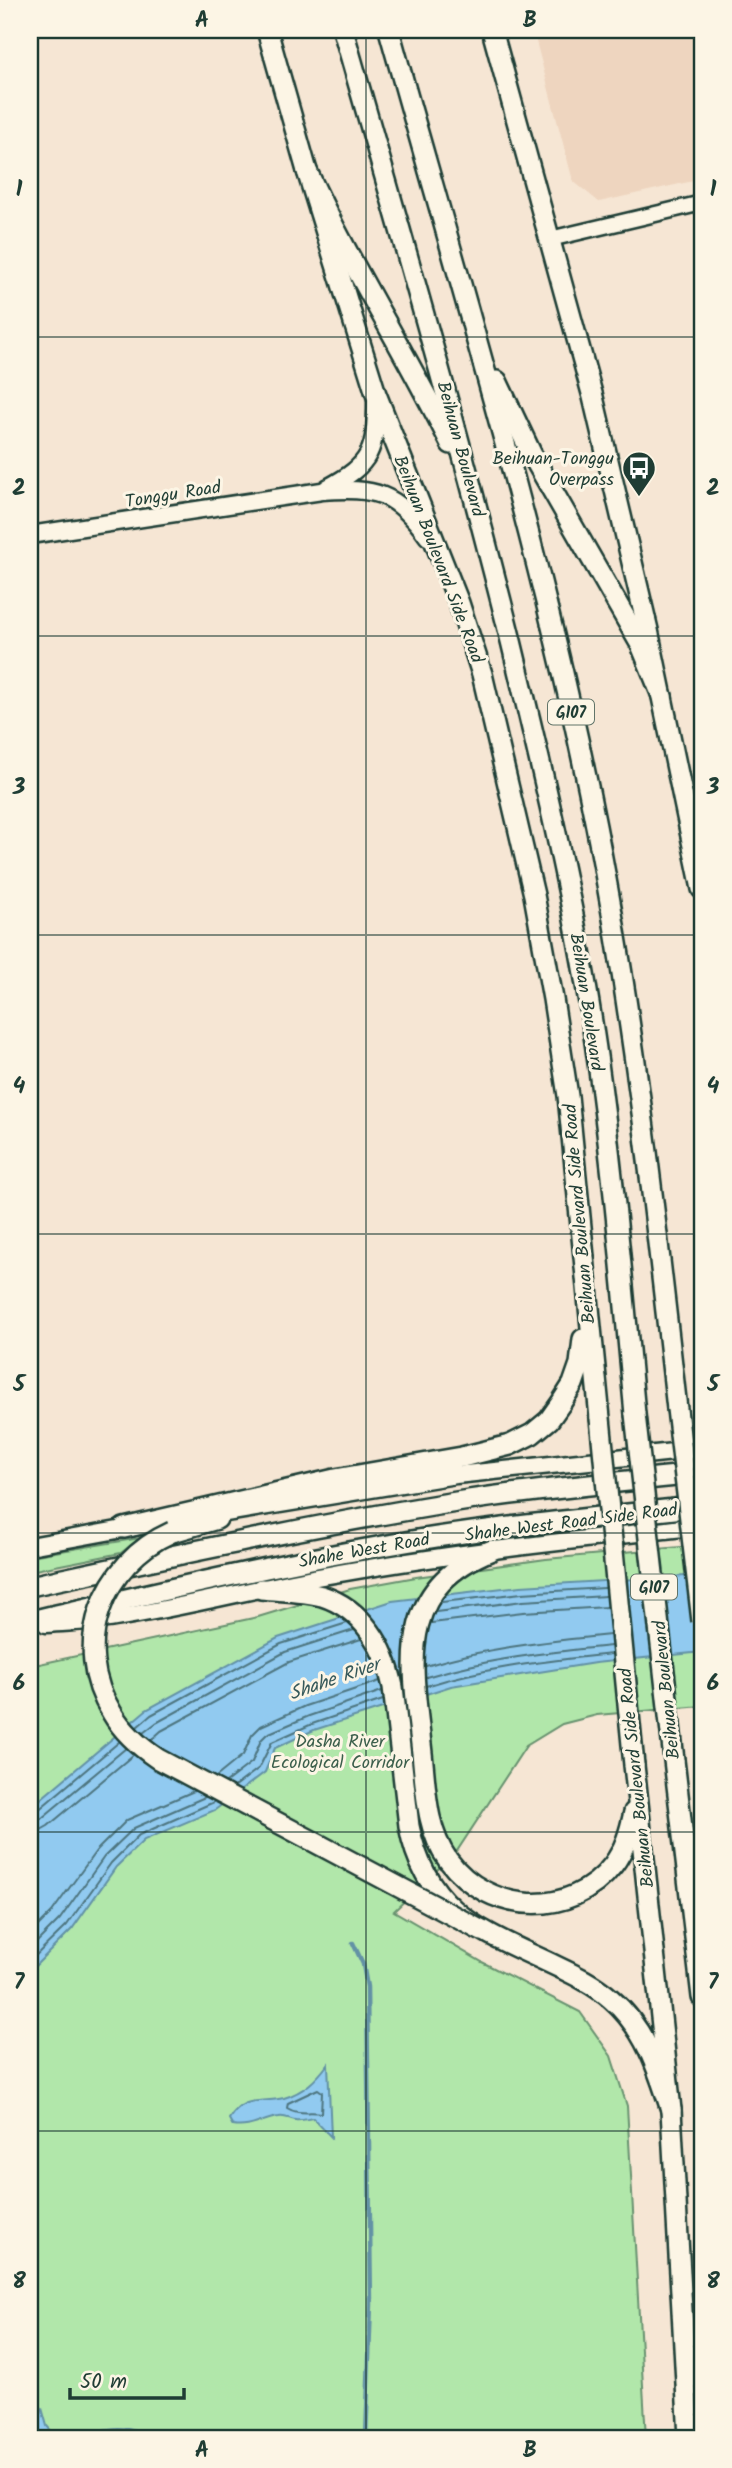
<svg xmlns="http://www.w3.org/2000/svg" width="732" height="2468" viewBox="0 0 732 2468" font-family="Kalam,sans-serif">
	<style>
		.built { fill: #eed5bf }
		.green { fill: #b1e7aa; stroke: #68926f; stroke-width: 2 }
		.water { fill: #91caf0; stroke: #6392a5; stroke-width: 2 }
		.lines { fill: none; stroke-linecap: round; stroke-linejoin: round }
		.shore { stroke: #4d757f; stroke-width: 2 }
		.stream { stroke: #6392a5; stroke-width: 4.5 }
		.tertiary-casing { stroke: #1f3d34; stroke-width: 19 }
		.secondary-casing { stroke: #1f3d34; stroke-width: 21 }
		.primary-casing { stroke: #1f3d34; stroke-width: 24 }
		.trunk-casing { stroke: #1f3d34; stroke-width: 24 }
		.tertiary { stroke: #fcf5e5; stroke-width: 14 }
		.secondary { stroke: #fcf5e5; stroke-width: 16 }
		.primary { stroke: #fcf5e5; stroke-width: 19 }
		.trunk { stroke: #fcf5e5; stroke-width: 19 }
		.primary-bridge-casing { stroke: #1f3d34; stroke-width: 24; stroke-linecap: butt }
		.trunk-bridge-casing { stroke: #1f3d34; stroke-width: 24; stroke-linecap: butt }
		.primary-bridge { stroke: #fcf5e5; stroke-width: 19 }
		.trunk-bridge { stroke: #fcf5e5; stroke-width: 19 }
		.grid { fill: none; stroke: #1f3d34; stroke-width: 2; stroke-opacity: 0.55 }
		.labels { text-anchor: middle; stroke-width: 6; stroke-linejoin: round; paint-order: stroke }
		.shield { fill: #fcf5e5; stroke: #617469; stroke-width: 2 }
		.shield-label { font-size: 16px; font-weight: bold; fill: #1f3d34 }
		.street-label { font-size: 18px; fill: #1f3d34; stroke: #fcf5e5 }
		.poi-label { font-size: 18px; fill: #1f3d34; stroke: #fcf5e5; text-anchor: end }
		.park-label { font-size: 18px; fill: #3c5f4c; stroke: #fcf5e5 }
		.water-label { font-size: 19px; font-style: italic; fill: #36595a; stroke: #fcf5e5 }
		.neatline { fill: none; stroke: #1f3d34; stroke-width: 2.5 }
		.grid-label { font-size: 23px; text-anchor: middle; font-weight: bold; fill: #1f3d34 }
	</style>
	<rect width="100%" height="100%" fill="#f6e6d4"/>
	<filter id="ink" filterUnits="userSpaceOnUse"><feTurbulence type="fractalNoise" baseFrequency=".0143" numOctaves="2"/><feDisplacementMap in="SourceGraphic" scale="14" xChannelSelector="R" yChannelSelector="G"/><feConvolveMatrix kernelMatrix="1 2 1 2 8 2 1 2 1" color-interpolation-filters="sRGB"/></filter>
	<g filter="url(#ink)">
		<path class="built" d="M533,30H702V179L599,202L573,181Z"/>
		<g class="green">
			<path d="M140,1538L121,1553L30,1571V1556Z"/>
			<path d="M702,1545V1706L597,1715L562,1724L526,1746L457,1851L394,1911L482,1962L580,2012L611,2056L627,2106L646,2438H30V1666L258,1617L350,1589L416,1577L546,1559Z"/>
		</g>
		<g class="water">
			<path d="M702,1575V1652L595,1663L451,1686L314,1730L275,1748L265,1772L215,1810L144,1840L116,1867L72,1929L30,1971V1808L146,1710L278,1638L392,1601L521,1586Z"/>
			<path d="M328,2064L331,2137L313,2118C307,2119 301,2121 295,2120C289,2119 286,2116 279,2117C262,2119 251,2129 233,2126L229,2119C244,2094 260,2104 284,2098C304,2092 316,2080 328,2064Z"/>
			<path d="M30,2399L42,2408L47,2426L57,2438H30Z"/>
		</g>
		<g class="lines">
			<g class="shore">
				<path d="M442,1602L522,1593L605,1588"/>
				<path d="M436,1612L523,1601L606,1596"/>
				<path d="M432,1623L523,1612L607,1607"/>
				<path d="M426,1666C483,1648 550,1641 610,1635"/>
				<path d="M426,1677C485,1659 550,1652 611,1646"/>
				<path d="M426,1686C485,1667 550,1661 612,1654"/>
				<path d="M137,1727L151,1715L281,1644L347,1623"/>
				<path d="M143,1733L156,1723L285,1652L354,1630"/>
				<path d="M151,1740L161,1731L289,1662L361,1639"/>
				<path d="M216,1777L243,1755L252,1735L261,1726L305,1706L380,1681"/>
				<path d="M226,1782L252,1762L261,1740L267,1734L309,1716L382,1691"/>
				<path d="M234,1787L259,1768L272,1742L312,1724L383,1700"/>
				<path d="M30,1813L37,1811L119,1742"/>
				<path d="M30,1821L42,1818L126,1748"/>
				<path d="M30,1832L39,1831L48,1826L133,1755"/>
				<path d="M30,1934L52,1912L96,1851L127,1820L194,1791"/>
				<path d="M30,1949L60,1919L104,1857L134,1828L205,1797"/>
				<path d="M30,1961L67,1925L111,1863L139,1835L214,1802"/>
				<path d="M318,2089L322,2092L321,2113C309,2111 298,2115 287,2108L288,2103Z"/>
			</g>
			<g class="stream">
				<path d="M353,1943L363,1964L367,1987L371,2304L366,2438"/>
				<path d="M78,2438C97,2432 126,2422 143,2438"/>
			</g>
			<g class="tertiary-casing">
				<path id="tertiary" d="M550,239L702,203"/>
			</g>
			<g class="secondary-casing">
				<g id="secondary">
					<path d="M327,488C372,464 376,450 376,400"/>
					<path d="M30,535L322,491C375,487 396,492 428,537"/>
					<path d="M208,1516L456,1475L702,1449"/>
					<path d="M30,1546L134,1527"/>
					<path d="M46,1624C69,1622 92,1622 115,1618C185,1607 253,1589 323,1576C449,1553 576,1540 702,1526"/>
				</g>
			</g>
			<g class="primary-casing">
				<g id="primary">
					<path d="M267,30L307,171L376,394L459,603L482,674L534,895L553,999L568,1096L600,1418"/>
					<path d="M492,30L593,397L648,630L702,889"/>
					<path d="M124,1528L335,1479L462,1457L510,1445L532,1434L549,1420L561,1403L573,1384L580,1364L583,1339"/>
					<path d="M172,1532L217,1519"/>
					<path d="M492,1550C393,1589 413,1668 422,1753C426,1789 426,1830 448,1860C488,1914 571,1920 613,1865C625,1849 630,1831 634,1812"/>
					<path d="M30,1586C176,1555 322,1523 469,1500C546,1488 625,1482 702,1473"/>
					<path d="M261,1589C281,1591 303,1591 322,1596C363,1609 385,1647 393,1687L409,1826C426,1914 483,1931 556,1966C575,1975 594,1984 611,1999C645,2028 658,2069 671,2110"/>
					<path d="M30,1621C145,1595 260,1567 377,1547C484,1527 594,1518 702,1506"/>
					<path d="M634,1765L671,2110L689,2438"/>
				</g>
			</g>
			<g class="trunk-casing">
				<g id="trunk">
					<path d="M343,30C401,233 460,436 511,641C540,761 569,881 589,1003C611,1139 622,1277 635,1414"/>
					<path d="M389,30C463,294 543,557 596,826C634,1019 655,1214 677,1409"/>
					<path d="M307,171C350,265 405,351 451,444"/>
					<path d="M497,381L532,455L641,645L662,696"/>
					<path d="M674,1760L702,1997"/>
				</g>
			</g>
			<use href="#tertiary" class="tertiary"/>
			<use href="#secondary" class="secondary"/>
			<use href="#primary" class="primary"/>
			<use href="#trunk" class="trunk"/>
			<g class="primary-bridge-casing">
				<g id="primary-bridge">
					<path d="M600,1418L634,1765"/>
					<path d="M172,1532C102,1563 70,1646 112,1713C123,1732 140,1747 158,1759L482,1931"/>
				</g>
			</g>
			<g class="trunk-bridge-casing">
				<g id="trunk-bridge">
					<path d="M677,1409L702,1621"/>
					<path d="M635,1414L674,1760"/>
				</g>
			</g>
			<use href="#primary-bridge" class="primary-bridge"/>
			<use href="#trunk-bridge" class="trunk-bridge"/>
		</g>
	</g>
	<path class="grid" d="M366,30V2438M30,337H702M30,636H702M30,935H702M30,1234H702M30,1533H702M30,1832H702M30,2131H702"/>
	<defs>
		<g id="bus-pin" transform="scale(1.75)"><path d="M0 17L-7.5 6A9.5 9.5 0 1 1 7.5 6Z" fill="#1f3d34" stroke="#fcf5e5"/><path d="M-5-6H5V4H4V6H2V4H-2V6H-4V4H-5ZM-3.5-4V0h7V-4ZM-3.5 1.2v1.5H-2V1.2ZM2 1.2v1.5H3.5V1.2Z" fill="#fff"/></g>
	</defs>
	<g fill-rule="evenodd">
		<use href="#bus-pin" x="639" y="468"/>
	</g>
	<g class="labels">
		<g class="shield">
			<rect x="548" y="699.5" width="46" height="25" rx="5"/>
			<rect x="631" y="1574.5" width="46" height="25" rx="5"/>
		</g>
		<g class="shield-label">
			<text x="571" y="718">G107</text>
			<text x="654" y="1593">G107</text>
		</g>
		<g class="street-label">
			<text transform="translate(461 449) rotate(75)" y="6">Beihuan Boulevard</text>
			<text transform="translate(173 494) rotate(-9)" y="6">Tonggu Road</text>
			<text transform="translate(439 559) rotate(69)" y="6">Beihuan Boulevard Side Road</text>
			<text transform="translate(587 1002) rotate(81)" y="6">Beihuan Boulevard</text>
			<text transform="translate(579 1214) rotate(-95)" y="6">Beihuan Boulevard Side Road</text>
			<text transform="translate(571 1522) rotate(-7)" y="6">Shahe West Road Side Road</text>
			<text transform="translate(364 1550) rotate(-10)" y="6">Shahe West Road</text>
			<text transform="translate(666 1690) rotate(-96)" y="6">Beihuan Boulevard</text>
			<text transform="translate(636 1778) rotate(-96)" y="6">Beihuan Boulevard Side Road</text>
		</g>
		<g class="poi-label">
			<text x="614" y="464">Beihuan-Tonggu<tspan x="614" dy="21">Overpass</tspan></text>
		</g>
		<g class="park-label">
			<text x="340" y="1747">Dasha River<tspan x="340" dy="21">Ecological Corridor</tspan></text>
		</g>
		<g class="water-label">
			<text transform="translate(334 1678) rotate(-19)" y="7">Shahe River</text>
		</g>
	</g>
	<rect width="732" height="2468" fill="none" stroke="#fcf5e5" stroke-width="77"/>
	<path d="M70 2388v10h114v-10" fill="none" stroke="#1f3d34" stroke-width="3.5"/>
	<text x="80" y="2388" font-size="21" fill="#1f3d34" stroke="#fcf5e5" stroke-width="5" paint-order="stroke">50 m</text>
	<rect x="38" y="38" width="656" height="2392" class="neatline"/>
	<g class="grid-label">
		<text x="202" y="27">A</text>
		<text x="530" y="27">B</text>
		<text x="19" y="196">1</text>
		<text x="713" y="196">1</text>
		<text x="19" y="495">2</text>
		<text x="713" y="495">2</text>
		<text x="19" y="794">3</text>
		<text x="713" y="794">3</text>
		<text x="19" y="1093">4</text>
		<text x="713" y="1093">4</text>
		<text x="19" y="1391">5</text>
		<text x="713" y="1391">5</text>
		<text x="19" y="1690">6</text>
		<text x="713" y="1690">6</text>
		<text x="19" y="1989">7</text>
		<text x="713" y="1989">7</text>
		<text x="19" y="2288">8</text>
		<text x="713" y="2288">8</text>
		<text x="202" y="2457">A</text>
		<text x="530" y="2457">B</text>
	</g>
</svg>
